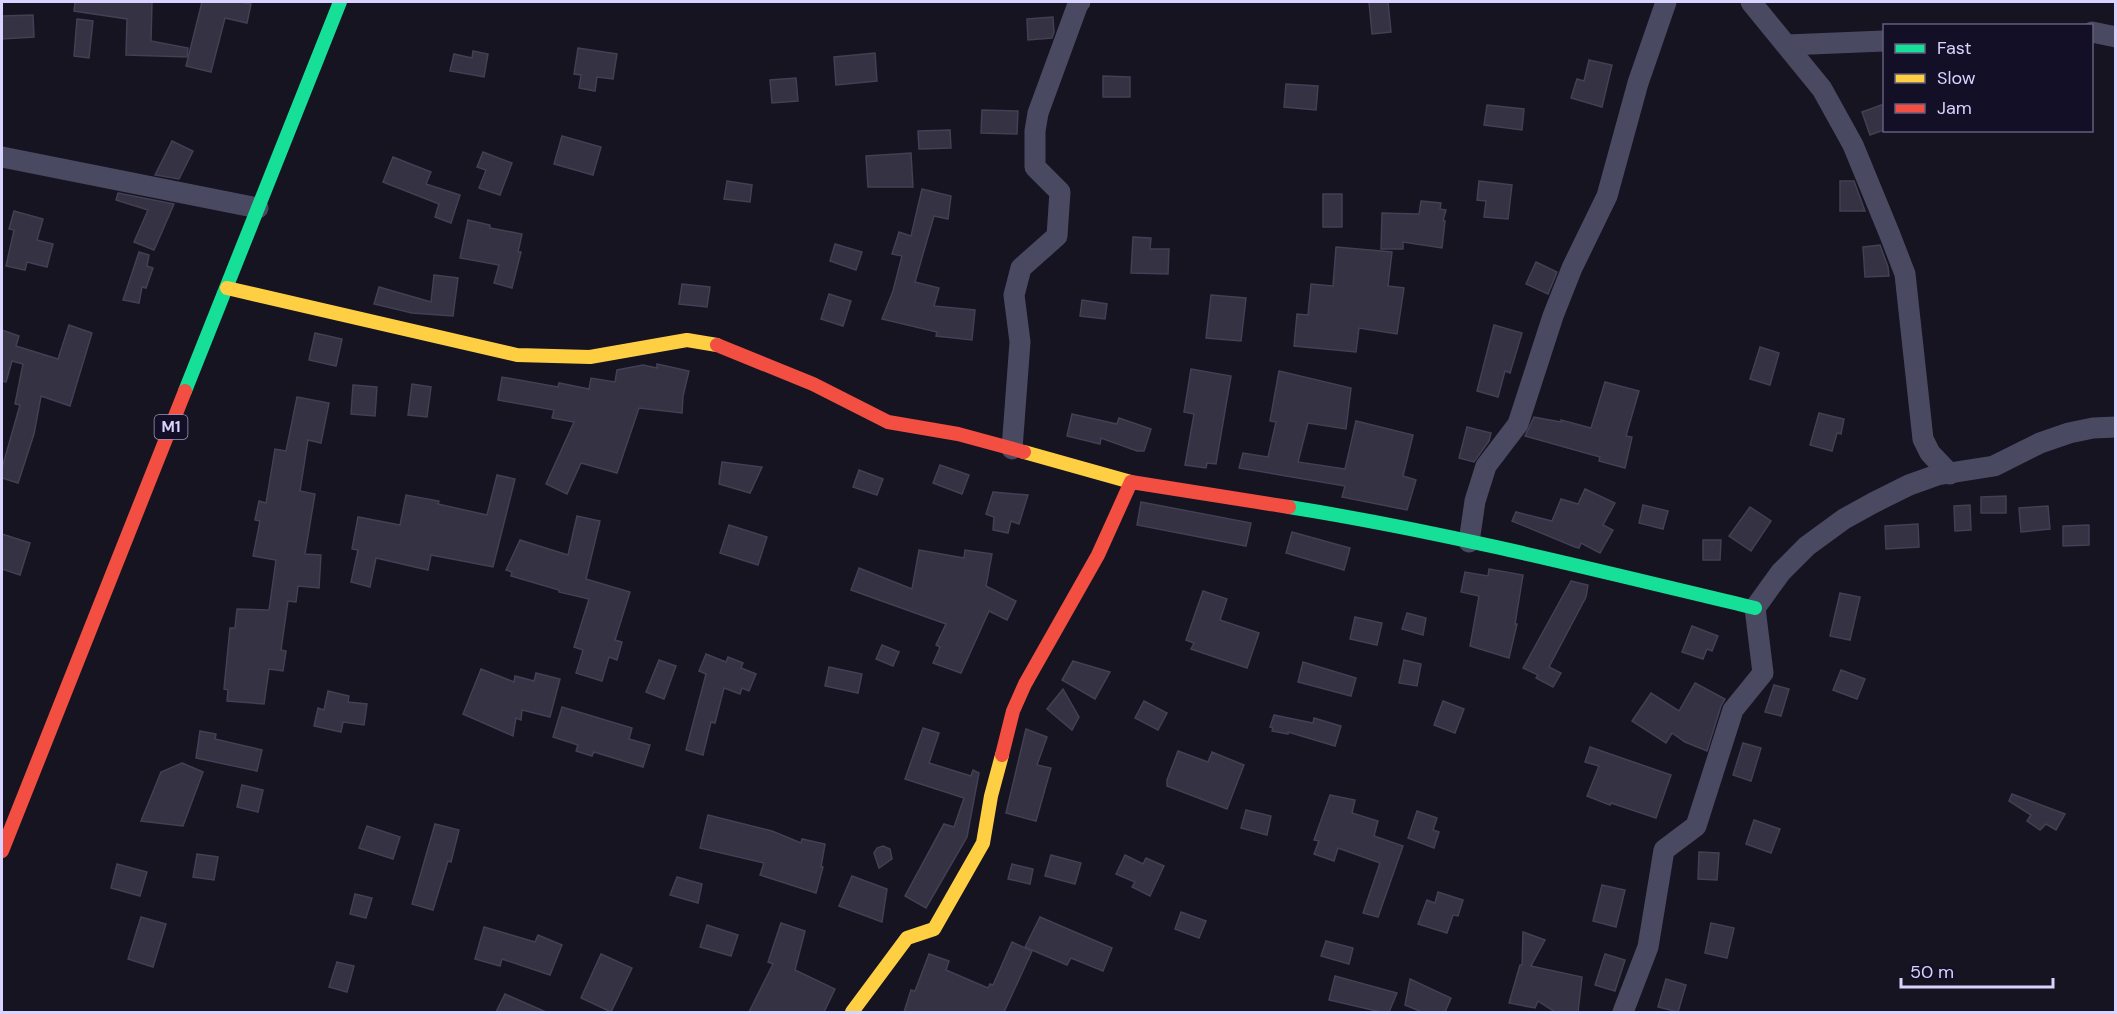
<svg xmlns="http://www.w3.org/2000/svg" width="2117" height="1014" viewBox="0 0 2117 1014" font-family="'DM Sans',sans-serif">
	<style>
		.building { fill: #343243; stroke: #433f54; stroke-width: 1.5 }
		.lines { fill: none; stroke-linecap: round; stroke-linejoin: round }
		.street { stroke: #4a4962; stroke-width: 21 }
		.fast { stroke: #16e098; stroke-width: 14 }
		.slow { stroke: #ffcf43; stroke-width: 14 }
		.jam { stroke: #f24e42; stroke-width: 14 }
		.labels { text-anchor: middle; stroke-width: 5; stroke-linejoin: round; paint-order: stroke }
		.shield { fill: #130f26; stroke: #9e99be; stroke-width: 1.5 }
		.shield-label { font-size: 15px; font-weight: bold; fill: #d9d4ff }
	</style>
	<rect width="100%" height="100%" fill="#161421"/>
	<g class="building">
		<path d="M75,2H152L151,41L188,48L187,57L126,55L127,19L74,11Z"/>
		<path d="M202,2H240L251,4L247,23L225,18L211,72L186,66Z"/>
		<path d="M1369,2H1388L1391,32L1372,34Z"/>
		<path d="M33,15L34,37L2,39V16Z"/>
		<path d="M1053,17L1054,32L1052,38L1028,40L1027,19Z"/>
		<path d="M77,19L93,21L89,58L74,56Z"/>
		<path d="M578,48L617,54L613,79L597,77L595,91L579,88L581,75L574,74Z"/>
		<path d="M473,51L488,54L484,77L450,71L454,54L472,58Z"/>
		<path d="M875,53L877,81L836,85L834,57Z"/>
		<path d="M1589,60L1612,65L1602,107L1571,98L1577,79L1584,81Z"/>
		<path d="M1103,76L1130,77V97H1103Z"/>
		<path d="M796,78L798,101L772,103L770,80Z"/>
		<path d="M1286,84L1318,86L1316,110L1284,107Z"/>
		<path d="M1884,104V130L1870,135L1862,112Z"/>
		<path d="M1487,105L1524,109L1522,130L1484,125Z"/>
		<path d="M982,110L1018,111L1017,134L981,133Z"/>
		<path d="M950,130L951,148L919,149L918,131Z"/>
		<path d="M562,136L601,147L593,175L554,164Z"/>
		<path d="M172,141L193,151L179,179L155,175Z"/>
		<path d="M483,152L512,163L500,195L479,188L486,170L477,167Z"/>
		<path d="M911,153L913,187H868L866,156Z"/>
		<path d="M393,157L431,172L426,184L460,195L451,223L435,217L439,204L383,182Z"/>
		<path d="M727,181L752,185L750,202L724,199Z"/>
		<path d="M1479,181L1512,185L1508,219L1484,217L1486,201L1477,200Z"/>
		<path d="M1840,181H1854L1865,211H1840Z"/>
		<path d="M922,189L951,196L948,219L934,216L915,282L939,288L934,306L975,310L972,340L936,336L937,332L882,319L893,291L902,256L892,254L899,232L911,236Z"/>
		<path d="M118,193L174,204L154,250L134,242L148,210L116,200Z"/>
		<rect x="1323" y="194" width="19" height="33"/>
		<path d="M1421,201L1441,203L1440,209L1446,210L1443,220L1445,221L1442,248L1403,242V249H1381L1382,213L1419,214Z"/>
		<path d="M14,211L43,219L37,240L53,244L47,267L27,262L25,270L6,266L14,230L9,229Z"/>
		<path d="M468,220L490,225V228L522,234L518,252H521L512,288L494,283L499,265L460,258Z"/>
		<path d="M1133,237L1151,238L1150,249H1169L1168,274L1131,273Z"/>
		<path d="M835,244L862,252L856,270L830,261Z"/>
		<path d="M1880,245L1888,267L1889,276L1865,277L1863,247Z"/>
		<path d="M1336,247L1392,252L1388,286L1404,288L1397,334L1359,328L1356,352L1294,346L1297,314L1308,315L1311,284L1333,286Z"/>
		<path d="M139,252L149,255L147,266L153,268L146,288L142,287L139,303L123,300Z"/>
		<path d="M1536,262L1557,272L1548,294L1526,284Z"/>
		<path d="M434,275L458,278L453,316L412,313L374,304L379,287L431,302Z"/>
		<path d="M682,284L710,287L707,307L679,304Z"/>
		<path d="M829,294L851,301L843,326L821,319Z"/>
		<path d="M1211,295L1246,298L1241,341L1206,338Z"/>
		<path d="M1082,300L1107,304L1105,319L1080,316Z"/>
		<path d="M69,325L92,333L70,406L41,396L34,434L18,483L2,478V468L20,405L15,404L23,364L12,361L6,382L2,381V330L19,336L16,346L58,359Z"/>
		<path d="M1494,325L1522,333L1510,373L1505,371L1498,397L1477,391Z"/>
		<path d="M315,333L342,339L336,366L309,360Z"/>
		<path d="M1760,347L1779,353L1770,385L1750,379Z"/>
		<path d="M657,364L689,371L683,396L682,413L639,408L617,473L581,463L567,494L546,484L574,422L552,418L554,410L498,400L502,377L558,387L559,383L589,389L591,378L615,382L617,370L643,365L657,368Z"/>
		<path d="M1191,369L1231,376L1216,464L1207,463L1206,468L1185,465L1194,414L1184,412Z"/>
		<path d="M1279,371L1351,388L1346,429L1308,423L1298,462L1345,469L1356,421L1413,435L1403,476L1416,480L1407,510L1342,497L1345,486L1239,468L1243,453L1268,457L1276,422L1270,421Z"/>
		<path d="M1605,382L1639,391L1626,436L1632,437L1625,468L1599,461L1600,457L1525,436L1534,417L1561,422V420L1591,428Z"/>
		<path d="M412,384L431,387L427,417L408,415Z"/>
		<path d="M353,385L377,387L375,416L351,414Z"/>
		<path d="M297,397L329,403L321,443L308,440L300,491L315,494L305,554L321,555L319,588L298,586L296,602L288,601L281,650L286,651L283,671L269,669L264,704L227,701L228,690L224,689L230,628H235L237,609L269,610L276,560L253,556L260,521L255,520L259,501L266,503L275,449L286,451Z"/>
		<path d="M1819,413L1844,419L1841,434L1837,433L1832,451L1810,445Z"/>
		<path d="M1072,414L1117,424L1119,418L1151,429L1144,451H1137L1101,438L1100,444L1067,436Z"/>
		<path d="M1467,427L1491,433L1489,441L1474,462L1459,458Z"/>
		<path d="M722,462L762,467L750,493L719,484Z"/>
		<path d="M940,465L969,475L962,494L933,483Z"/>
		<path d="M859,470L883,479L877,495L853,487Z"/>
		<path d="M497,475L515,479L493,567L431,555L428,570L376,558L370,587L351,582L358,550L352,549L358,517L400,525L406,495L439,501L438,504L487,515Z"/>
		<path d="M1585,489L1615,503L1603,525L1613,530L1600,553L1581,543L1579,548L1575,547L1512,521L1516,512L1552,521L1561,499L1578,504Z"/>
		<path d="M993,492L1028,495L1019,524L1011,521L1008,533L993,530L994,517L986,514Z"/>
		<path d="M2006,496V513H1981V497Z"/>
		<path d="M1141,502L1251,523L1246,546L1137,525Z"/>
		<path d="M1643,505L1668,511L1663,529L1639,523Z"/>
		<path d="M1970,505L1971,530L1955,531L1954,506Z"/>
		<path d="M2048,506L2050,529L2021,532L2019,508Z"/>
		<path d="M1750,507L1771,521L1751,551L1729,536Z"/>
		<path d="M577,516L600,521L586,579L630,592L615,640L622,642L617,660L609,657L602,681L576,673L583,650L574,647L589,599L559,592V590L511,576L512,572L506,570L520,540L568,555Z"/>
		<path d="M1918,524L1919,547L1886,549L1885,526Z"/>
		<path d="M729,525L767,537L758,565L720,553Z"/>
		<path d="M2089,525V545L2063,546V526Z"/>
		<path d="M1292,532L1350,548L1344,570L1286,553Z"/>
		<path d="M2,534L30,543L20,575L2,569Z"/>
		<path d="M1703,540H1721L1720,560H1703Z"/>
		<path d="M919,550L964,558L965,550L992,554L986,586L1016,601L1007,620L989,611L961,673L933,663L940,647L936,645L946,624L851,590L859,568L912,589Z"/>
		<path d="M1489,569L1523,575L1515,624H1517L1509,658L1470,646L1479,596L1461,592L1465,572L1488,576Z"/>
		<path d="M1571,581L1588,585L1586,597L1549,667L1561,673L1553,687L1536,678L1538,675L1523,668Z"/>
		<path d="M1203,591L1227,599L1220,620L1259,633L1247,668L1191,649L1194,643L1186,640Z"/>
		<path d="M1840,593L1860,597L1850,640L1830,636Z"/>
		<path d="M1407,613L1426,618L1423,635L1402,629Z"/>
		<path d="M1355,617L1382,623L1377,645L1350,639Z"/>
		<path d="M1692,626L1718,636L1712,651L1707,649L1703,659L1682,652Z"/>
		<path d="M882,645L899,652L893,666L876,659Z"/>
		<path d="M706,654L726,662L728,657L743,663L741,668L756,674L749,691L742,688L740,694L724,688L715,723L711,722L703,755L686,750L706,674L699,671Z"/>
		<path d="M659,660L676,666L664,699L646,692Z"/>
		<path d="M1404,660L1421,664L1417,686L1399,683Z"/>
		<path d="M1073,661L1110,672L1095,699L1062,680Z"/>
		<path d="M1303,662L1356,678L1351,696L1298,682Z"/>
		<path d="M829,667L862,674L858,693L825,686Z"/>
		<path d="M481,669L514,682L515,676L534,681L536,673L560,679L550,717L522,710L521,720L516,718L513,736L463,714Z"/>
		<path d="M1841,670L1865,679L1857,699L1833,690Z"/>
		<path d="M1695,683L1725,699L1721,706L1707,751L1685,742L1672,733L1666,743L1632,721L1651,693L1679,711Z"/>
		<path d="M1774,685L1789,689L1781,716L1765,712Z"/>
		<path d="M1063,689L1079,717L1072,730L1047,709Z"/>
		<path d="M328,691L349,696L348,702L367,704L364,725L343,722L341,732L314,726L318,708L324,710Z"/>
		<path d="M1144,701L1167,713L1158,730L1135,718Z"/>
		<path d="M1443,701L1464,709L1455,733L1434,725Z"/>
		<path d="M562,707L632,728L629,739L650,745L643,767L594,752L592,756L576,751L578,745L553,737Z"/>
		<path d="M1274,715L1313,723L1314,718L1341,726L1335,746L1288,732V734L1272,731L1273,728L1270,727Z"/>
		<path d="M923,728L939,733L929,763L971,776L973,770L979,773L967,837L926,908L905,896L944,824L954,827L964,798L905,779Z"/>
		<path d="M1026,729L1047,737L1037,765L1051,768L1036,821L1006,813Z"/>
		<path d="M200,731L216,734L215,739L262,750L257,771L196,758Z"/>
		<path d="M1743,743L1761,748L1751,781L1733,775Z"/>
		<path d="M1590,747L1671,775L1656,818L1611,803L1610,805L1587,796L1599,766L1585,762Z"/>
		<path d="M1178,751L1208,762L1212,752L1244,765L1227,809L1167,786V780Z"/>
		<path d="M182,763L203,772L183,826L141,821L161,772Z"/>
		<path d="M242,785L263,790L258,812L237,807Z"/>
		<path d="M2012,794L2065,814L2056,830L2046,824L2040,830L2027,821L2031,815L2009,801Z"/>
		<path d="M1330,795L1355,800L1352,813L1378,821L1374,836L1403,846L1378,917L1363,913L1380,863L1338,848L1334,861L1314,854L1319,841L1314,840Z"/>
		<path d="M1246,810L1271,816L1267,835L1241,828Z"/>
		<path d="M1417,811L1437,818L1433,830L1439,832L1434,848L1408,838Z"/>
		<path d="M708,815L772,831L801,843L802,839L825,844L821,867H823L816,893L760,875L764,863L700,848Z"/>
		<path d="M1754,820L1780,829L1771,853L1746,844Z"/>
		<path d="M435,824L459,830L451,862L448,861L433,910L412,904Z"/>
		<path d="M367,826L400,837L393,859L359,848Z"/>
		<path d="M883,846L890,849L892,859L879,868L874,853L877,848Z"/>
		<path d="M1699,852L1719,853L1717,880L1698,879Z"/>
		<path d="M197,854L218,857L214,880L193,877Z"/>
		<path d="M1051,855L1081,863L1075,884L1045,876Z"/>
		<path d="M1125,855L1143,864L1146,858L1164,866L1150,896L1132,887L1135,882L1116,874Z"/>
		<path d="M117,864L147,872L140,896L111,888Z"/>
		<path d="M1012,864L1033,869L1030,884L1008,879Z"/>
		<path d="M852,876L887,889L882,922L839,906Z"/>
		<path d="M677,877L702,884L698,903L670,895Z"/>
		<path d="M1602,885L1625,890L1616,927L1593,921Z"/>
		<path d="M1438,892L1463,900L1458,916L1453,915L1447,933L1418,924L1427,900L1435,903Z"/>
		<path d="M355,894L372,898L366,918L350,914Z"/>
		<path d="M1181,912L1206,921L1199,938L1175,929Z"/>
		<path d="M141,917L166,924L153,967L128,959Z"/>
		<path d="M1040,917L1112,948L1103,971L1071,958L1067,965L1025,947Z"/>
		<path d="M781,923L805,931L795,970L835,989L824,1012H749L773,964L768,962Z"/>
		<path d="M1711,923L1734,928L1727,958L1705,953Z"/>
		<path d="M707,925L738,935L731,956L700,947Z"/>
		<path d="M484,927L535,942L538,935L562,945L550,975L502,959L500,966L475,959Z"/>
		<path d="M1523,932L1545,940L1531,966L1582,977L1578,1012H1555L1538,1001L1535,1008L1509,1003L1520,965H1522Z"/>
		<path d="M1326,941L1353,948L1349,964L1321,956Z"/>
		<path d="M1012,942L1032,951L1004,1012H904L911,990L915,991L929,954L949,961L946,970L988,988L990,984L993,985Z"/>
		<path d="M601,954L632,968L611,1012L581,998Z"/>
		<path d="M1605,954L1625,960L1615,991L1595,985Z"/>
		<path d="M337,962L354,966L347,992L329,987Z"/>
		<path d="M1335,976L1397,993L1389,1012H1381L1329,1000Z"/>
		<path d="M1410,979L1451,998L1445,1012H1422L1405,1005Z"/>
		<path d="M1666,979L1686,985L1678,1012L1658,1007Z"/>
		<path d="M505,994L546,1012H496Z"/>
	</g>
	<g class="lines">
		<g class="street">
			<path d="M1751,2L1822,89L1853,145L1890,235L1905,274L1923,439L1930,453L1950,474"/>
			<path d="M2092,32L2116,37"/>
			<path d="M1787,45L1884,41"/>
			<path d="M2,157L258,208"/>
			<path d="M1012,449L1020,342L1014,295L1021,268L1057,236L1060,192L1035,167V131L1038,113L1078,4L1080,2"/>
			<path d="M1469,542L1475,501L1486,466L1518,424L1553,316L1572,268L1607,196L1638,83L1666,2"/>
			<path d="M1623,1012L1648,947L1664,850L1696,826L1733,710L1763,673L1755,608L1781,572L1807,546L1844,519L1873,503L1909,485L1937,475L1994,466L2040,443L2069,433L2093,428L2116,427"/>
		</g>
		<g class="fast">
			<path d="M185,391L340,2"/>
			<path d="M1289,507C1446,532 1600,571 1755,608"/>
		</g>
		<g class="slow">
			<path d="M227,288L517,355L590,357L687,340L717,345"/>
			<path d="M1024,452L1131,482"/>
			<path d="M852,1012L907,938L934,929L983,843L991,796L1002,755"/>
		</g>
		<g class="jam">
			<path d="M717,345L813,384L888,422L958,434L1024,452"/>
			<path d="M1002,755L1013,711L1025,684L1098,555L1131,482L1289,507"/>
			<path d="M2,851L185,391"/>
		</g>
	</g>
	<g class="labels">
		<rect class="shield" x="154.5" y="415" width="33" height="24" rx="4.5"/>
		<g class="shield-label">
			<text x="171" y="432">M1</text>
		</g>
	</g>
	<rect width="2117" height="1014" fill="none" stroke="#d9d4ff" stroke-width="6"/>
	<rect x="1883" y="24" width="210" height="108" fill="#130f26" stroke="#625e7d" stroke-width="1.5"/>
	<rect x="1895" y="44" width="30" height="9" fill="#16e098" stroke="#625e7d" stroke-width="1.5"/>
	<text x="1937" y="54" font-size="18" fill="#d9d4ff">Fast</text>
	<rect x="1895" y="74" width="30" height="9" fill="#ffcf43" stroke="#625e7d" stroke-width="1.5"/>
	<text x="1937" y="84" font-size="18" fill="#d9d4ff">Slow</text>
	<rect x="1895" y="104" width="30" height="9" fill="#f24e42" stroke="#625e7d" stroke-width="1.5"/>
	<text x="1937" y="114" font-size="18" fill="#d9d4ff">Jam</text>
	<path d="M1901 978v9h152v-9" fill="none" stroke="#d9d4ff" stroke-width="3"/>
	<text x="1910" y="978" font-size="18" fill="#d9d4ff" stroke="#130f26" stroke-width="4.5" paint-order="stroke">50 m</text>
</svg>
